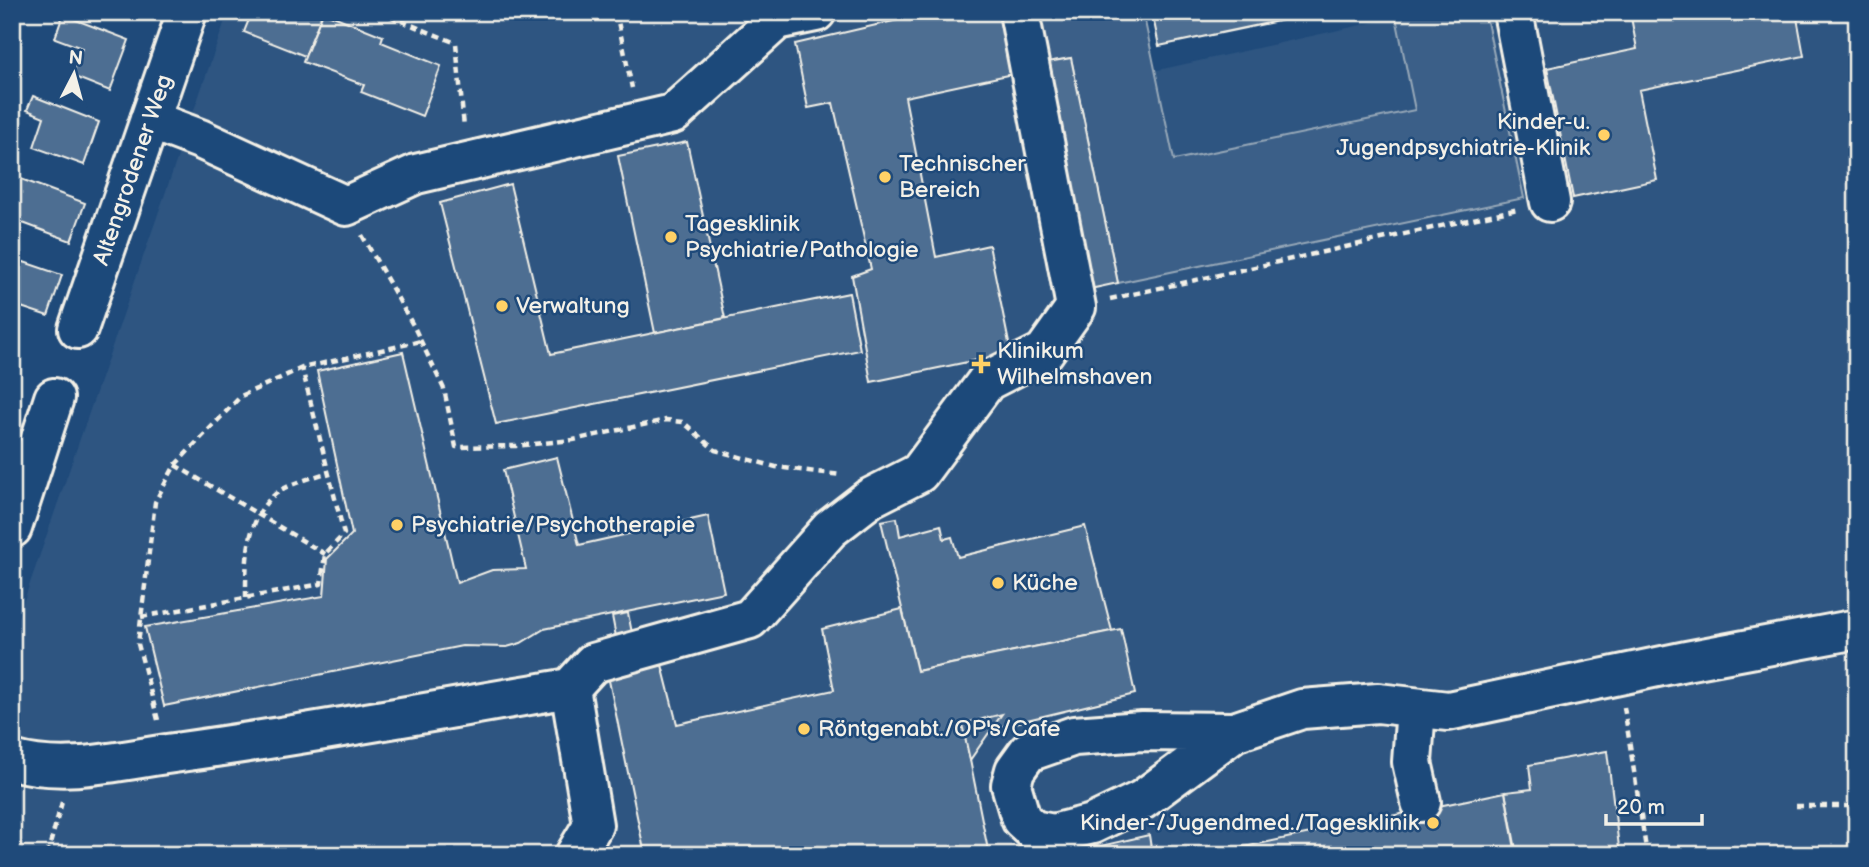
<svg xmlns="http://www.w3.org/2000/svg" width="1869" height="867" font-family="'Balsamiq Sans',sans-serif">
  <rect width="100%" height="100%" fill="#1f4a7a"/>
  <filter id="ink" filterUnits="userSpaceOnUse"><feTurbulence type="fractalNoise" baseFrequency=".0143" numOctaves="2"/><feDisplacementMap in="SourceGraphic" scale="14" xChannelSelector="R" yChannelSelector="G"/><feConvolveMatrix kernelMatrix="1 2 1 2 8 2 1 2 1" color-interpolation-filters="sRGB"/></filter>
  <g filter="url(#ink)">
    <!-- built -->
    <polygon fill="#2d5581" points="228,12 1038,12 1054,93 1420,12 1857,12 1857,855 12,855 12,635"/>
    <!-- green -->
    <polygon fill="#3a5f88" stroke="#97a8b8" stroke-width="2" points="1032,12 1143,12 1174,160 1415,110 1395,12 1485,12 1524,198 1118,283 1071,58 1042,63"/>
    <!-- building -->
    <g fill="#4d6e92" stroke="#f4f1e8" stroke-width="2">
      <polygon points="252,12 323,12 305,56 244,32"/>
      <polygon points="323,12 383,36 381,42 441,66 422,116 361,92 364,85 303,62"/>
      <polygon points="932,12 1005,12 1017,73 905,97 936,257 989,245 1011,353 871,382 852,276 871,269 833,103 808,108 795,44"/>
      <polygon points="1152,12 1321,12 1159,46"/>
      <polygon points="1630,12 1796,12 1804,56 1639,90 1657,180 1573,198 1547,68 1637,49"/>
      <polygon points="63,15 129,40 110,91 72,76 82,48 55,38"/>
      <polygon points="1071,58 1118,283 1090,289 1042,63"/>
      <polygon points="33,96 99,122 84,165 34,147 44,117 27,110"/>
      <polygon points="687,142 725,318 655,333 618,156"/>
      <polygon points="13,176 85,203 71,241 12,219"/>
      <polygon points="510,184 551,354 849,293 860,350 496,424 440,203"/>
      <polygon points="12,258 62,275 48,316 12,304"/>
      <polygon points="403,352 457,583 492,570 526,569 503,470 557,457 579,545 708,516 724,592 544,629 521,643 507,647 462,646 164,706 145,627 324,596 327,559 352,534 317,371"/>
      <polygon points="897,518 900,536 941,525 944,539 952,537 958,557 1085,526 1112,631 917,671 881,521"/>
      <polygon points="902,609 917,671 1121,629 1135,694 965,735 989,855 645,855 606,666 621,663 612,616 628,613 637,658 659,653 677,724 834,690 822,629"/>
      <polygon points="1002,714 970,760 962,724"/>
      <polygon points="1607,751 1620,855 1517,855 1505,792 1532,789 1529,765"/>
      <polygon points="1505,792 1516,855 1206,855"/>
      <polygon points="1149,835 1152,855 1062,855"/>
    </g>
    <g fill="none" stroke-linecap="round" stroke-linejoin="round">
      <defs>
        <g id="minor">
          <polyline points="1513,12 1550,202"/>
          <polyline points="150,120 200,139 346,206 416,174 673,114 777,20 816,12"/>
          <polyline points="78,329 187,12"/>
          <polyline points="12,528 54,398"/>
          <polyline points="570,688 593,825 575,855"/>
          <polyline points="1416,708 1412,762 1421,802"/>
          <polyline points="1234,732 1142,731 1074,736 1028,752 1015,770 1011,785 1021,819 1033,830 1053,834 1092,824 1142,800 1234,732 1302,709 1378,703 1448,711 1686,661 1857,629"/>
          <path d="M12 760C67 776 125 759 181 752 311 734 440 710 570 688L593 663 750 619 830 529 870 498 919 473 987 381 1044 352 1076 307 1019 12"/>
        </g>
      </defs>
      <!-- minor casing -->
      <use href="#minor" stroke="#f4f1e8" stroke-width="44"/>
      <!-- path -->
      <g stroke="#f4f1e8" stroke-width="4.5" stroke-dasharray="7 5" stroke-linecap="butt">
        <polyline points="379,12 456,43 464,127"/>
        <polyline points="616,12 632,88"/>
        <polyline points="362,235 414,327 444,389 456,447 516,446 573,440 666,420 683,422 715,450 776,467 841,475"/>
        <polyline points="1110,299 1518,209"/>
        <polyline points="175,465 325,554"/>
        <path d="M246 598C246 563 245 516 278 492 291 483 313 478 328 472"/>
        <polyline points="141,617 321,584 325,554 344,534 302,368"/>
        <polyline points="1624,707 1647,855"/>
        <polyline points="158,720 138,644 155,502 175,465 241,396 302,368 421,341"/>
        <polyline points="1796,806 1857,806"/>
        <polyline points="47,855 62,802"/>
      </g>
      <!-- minor -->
      <use href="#minor" stroke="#1f4a7a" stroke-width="38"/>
    </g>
  </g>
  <!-- markers -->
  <g fill="#ffd166" stroke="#1f4a7a" stroke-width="2.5">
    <circle cx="1604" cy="135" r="7"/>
    <circle cx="885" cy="177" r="7"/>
    <circle cx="671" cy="237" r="7"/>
    <circle cx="502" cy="306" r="7"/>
    <path d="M977.5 353.5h7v7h7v7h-7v7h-7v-7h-7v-7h7z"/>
    <circle cx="397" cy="525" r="7"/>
    <circle cx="998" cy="583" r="7"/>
    <circle cx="804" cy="729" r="7"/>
    <circle cx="1433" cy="823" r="7"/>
  </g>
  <g text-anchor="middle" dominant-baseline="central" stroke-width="5" stroke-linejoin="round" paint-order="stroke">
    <!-- poi labels -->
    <g font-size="23" fill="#f4f1e8" stroke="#1f4a7a" text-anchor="start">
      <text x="1590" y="122" text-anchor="end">Kinder-u.<tspan x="1590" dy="26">Jugendpsychiatrie-Klinik</tspan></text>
      <text x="899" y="164">Technischer<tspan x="899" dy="26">Bereich</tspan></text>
      <text x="685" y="224">Tagesklinik<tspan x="685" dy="26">Psychiatrie/Pathologie</tspan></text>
      <text x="516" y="306">Verwaltung</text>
      <text x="997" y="351">Klinikum<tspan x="997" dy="26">Wilhelmshaven</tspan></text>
      <text x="411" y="525">Psychiatrie/Psychotherapie</text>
      <text x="1012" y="583">Küche</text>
      <text x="818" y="729">Röntgenabt./OP's/Cafe</text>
      <text x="1419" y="823" text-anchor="end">Kinder-/Jugendmed./Tagesklinik</text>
    </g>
    <!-- street labels -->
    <g font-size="23" fill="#f4f1e8" stroke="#1f4a7a">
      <text transform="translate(133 170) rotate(-71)">Altengrodener Weg</text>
    </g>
  </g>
  <!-- margin -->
  <rect width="1869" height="867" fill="none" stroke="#1f4a7a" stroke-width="42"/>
  <rect x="21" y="21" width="1827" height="825" fill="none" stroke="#f4f1e8" stroke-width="2.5" filter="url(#ink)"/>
  <!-- north arrow -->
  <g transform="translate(74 74) rotate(6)" stroke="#1f4a7a" stroke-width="5" paint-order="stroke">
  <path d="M0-5L12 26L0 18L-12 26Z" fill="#f4f1e8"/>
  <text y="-10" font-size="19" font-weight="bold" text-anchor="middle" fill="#f4f1e8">N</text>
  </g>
  <!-- scale -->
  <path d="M1606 814v10h96v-10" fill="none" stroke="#f4f1e8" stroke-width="3.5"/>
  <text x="1617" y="814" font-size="21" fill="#f4f1e8" stroke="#1f4a7a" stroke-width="5" paint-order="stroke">20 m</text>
</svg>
